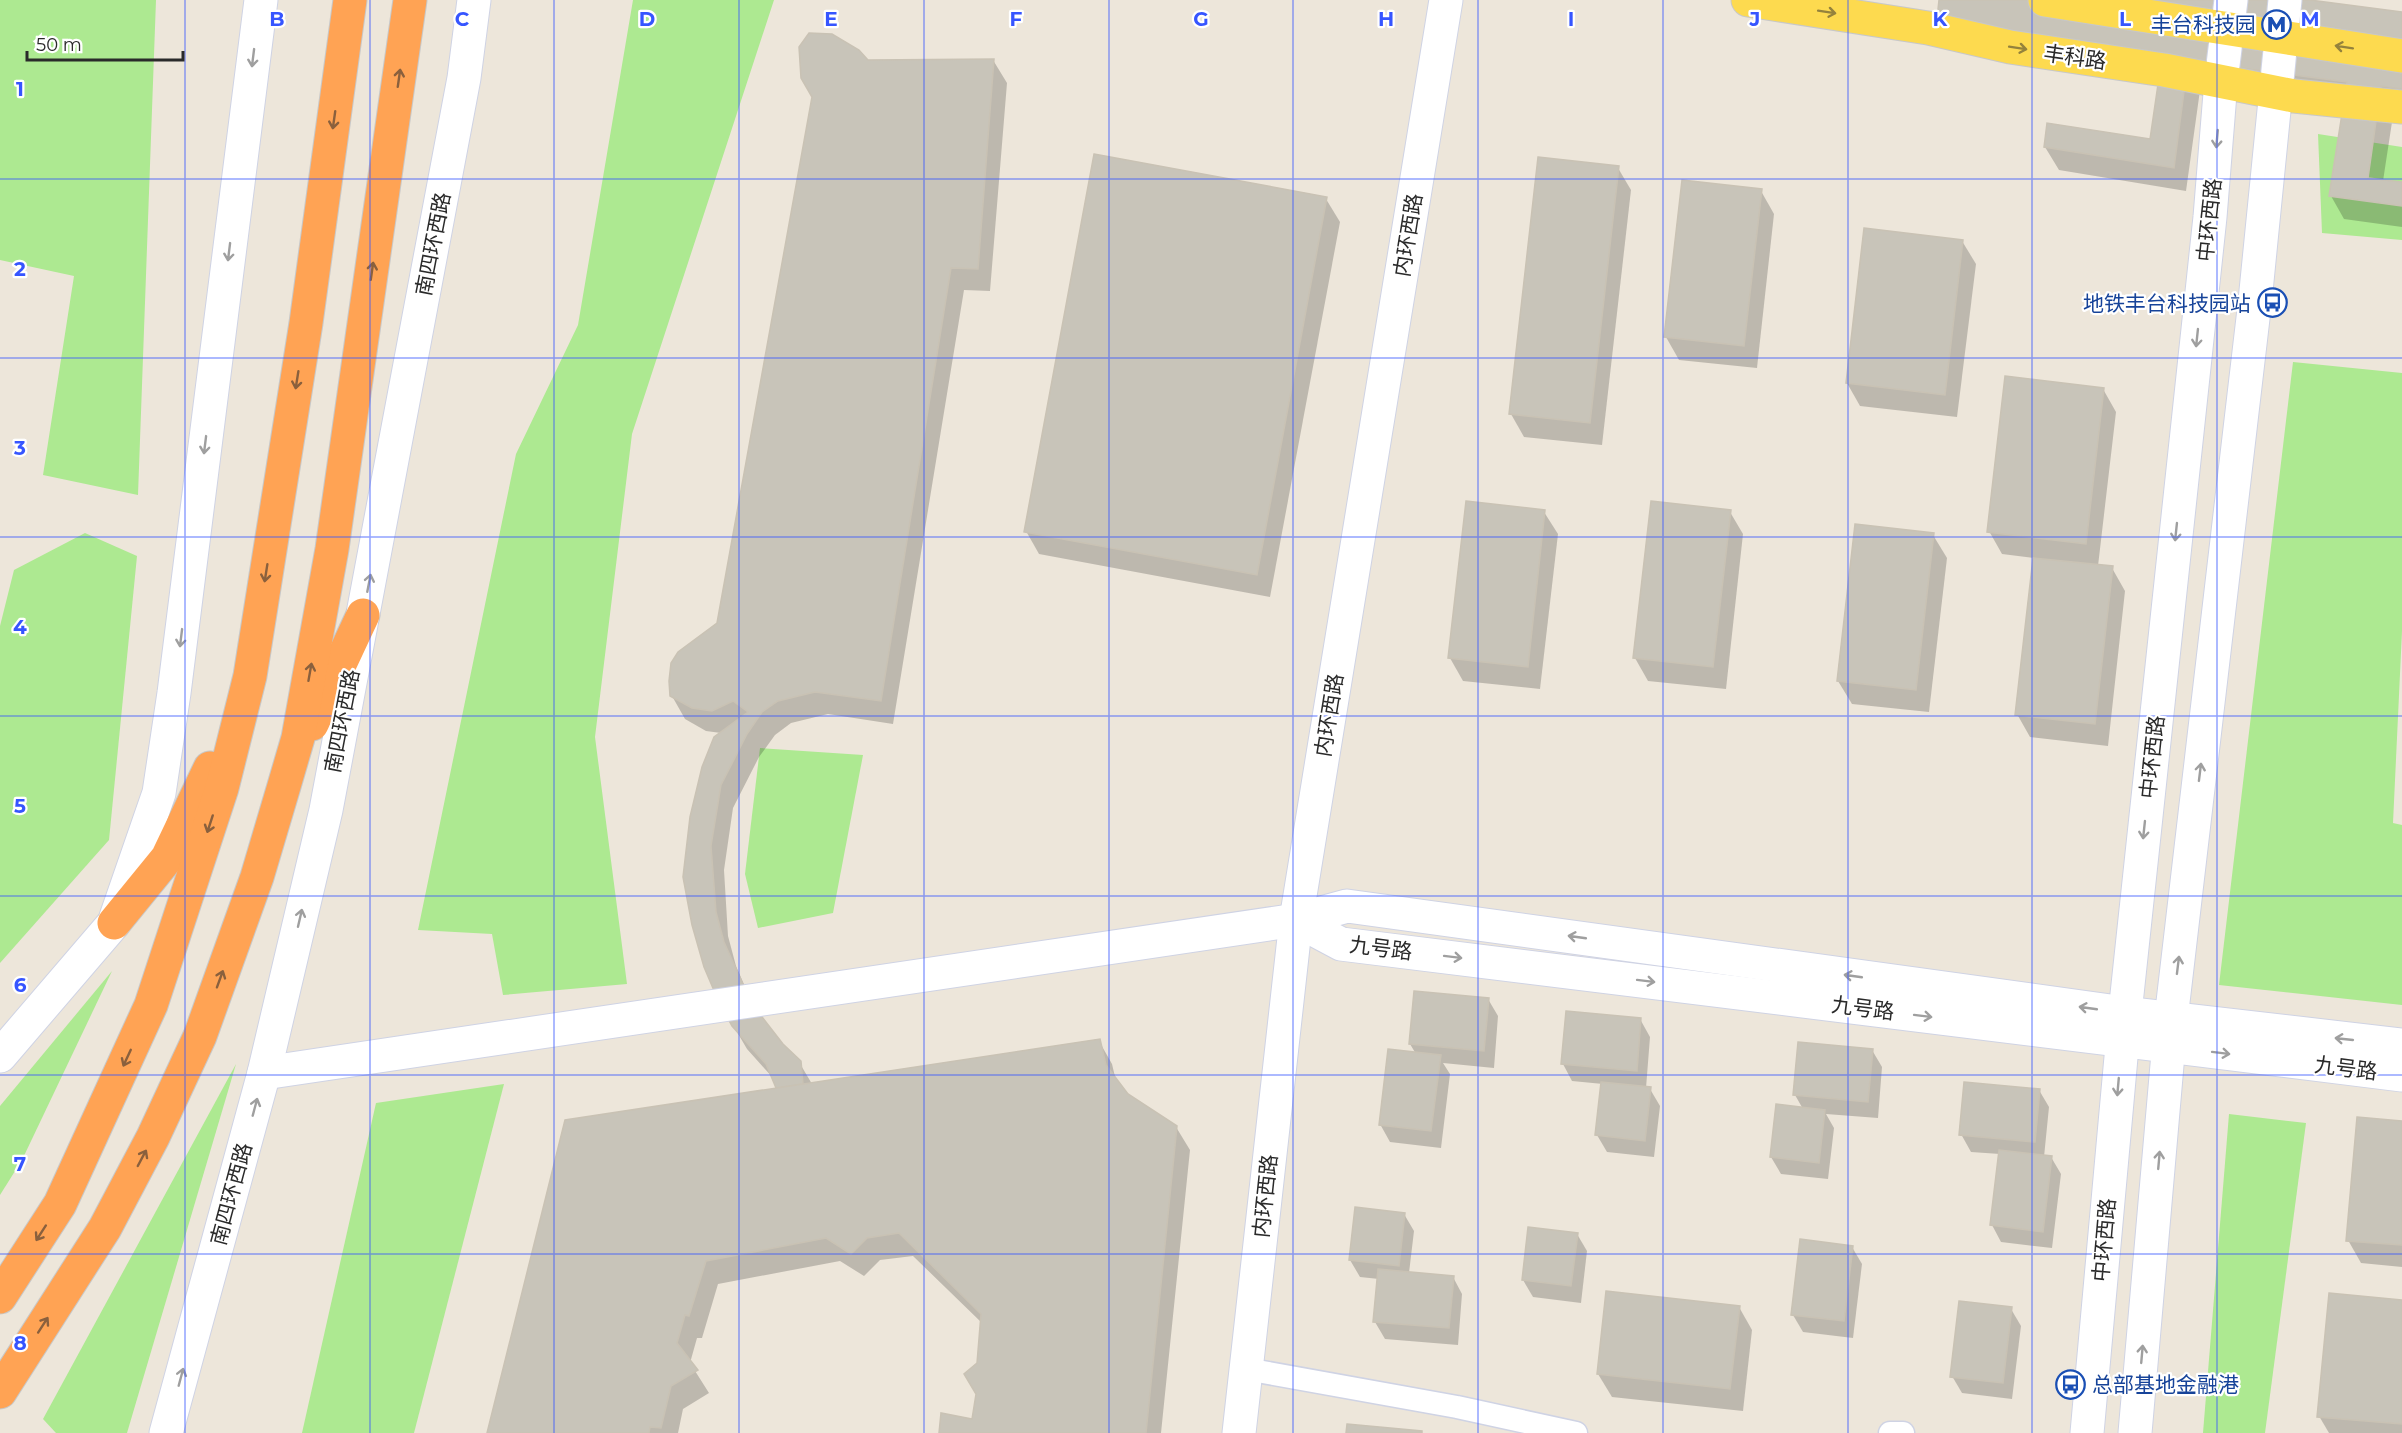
<svg xmlns="http://www.w3.org/2000/svg" width="2402" height="1433" font-family="Montserrat,'Noto Sans SC',sans-serif">
  <rect width="100%" height="100%" fill="#ede6da"/>
  <!-- green -->
  <g fill="#ade991">
    <polygon points="0,0 156,0 138,495 43,475 74,276 0,260"/>
    <polygon points="633,0 774,0 632,434 595,737 627,984 503,995 492,934 418,930 516,454 578,325"/>
    <polygon points="2318,134 2402,147 2402,240 2322,233"/>
    <polygon points="2293,362 2402,373 2402,631 2393,823 2402,825 2402,1005 2219,985"/>
    <polygon points="85,533 137,556 109,840 0,963 0,626 14,570"/>
    <polygon points="760,748 863,755 833,913 758,928 745,874"/>
    <polygon points="112,971 22,1160 0,1195 0,1106"/>
    <polygon points="236,1064 127,1433 56,1433 43,1419"/>
    <polygon points="504,1084 414,1433 302,1433 376,1103"/>
    <polygon points="2229,1114 2306,1123 2265,1433 2203,1433"/>
  </g>
  <!-- shadow -->
  <g fill="#0003">
    <polygon points="1941,0 2402,13 2402,110 2394,109 2383,181 2402,184 2402,227 2344,219 2331,196 2345,102 2201,83 2186,191 2059,170 2045,147 2151,141 2160,78"/>
    <polygon points="993,60 1007,83 990,291 964,290 893,724 828,714 791,723 775,735 759,757 733,808 724,870 728,936 736,966 756,1012 782,1045 799,1062 812,1084 1099,1041 1112,1064 1116,1081 1127,1095 1176,1127 1190,1150 1161,1433 941,1433 974,1420 982,1323 913,1256 880,1260 864,1276 840,1261 718,1284 702,1338 697,1338 690,1363 709,1393 683,1409 678,1433 489,1433 778,1089 774,1079 747,1049 733,1025 694,925 721,733 706,731 685,719 672,696 719,624 867,62"/>
    <polygon points="1618,168 1631,190 1602,445 1524,437 1511,414"/>
    <polygon points="1761,191 1774,214 1757,368 1679,360 1666,337"/>
    <polygon points="1326,199 1340,222 1270,597 1039,554 1026,531"/>
    <polygon points="1962,241 1976,264 1957,417 1860,406 1847,383"/>
    <polygon points="2103,389 2116,412 2098,566 2112,568 2125,591 2108,746 2030,737 2017,714 2035,558 2002,554 1989,531"/>
    <polygon points="1544,512 1558,534 1540,689 1463,681 1450,658"/>
    <polygon points="1730,512 1743,534 1726,689 1648,681 1635,658"/>
    <polygon points="1933,535 1947,558 1929,712 1852,704 1838,681"/>
    <polygon points="1488,999 1498,1016 1494,1068 1443,1063 1450,1074 1441,1148 1390,1142 1380,1124 1416,1054 1410,1044"/>
    <polygon points="1640,1019 1650,1037 1646,1088 1650,1089 1660,1106 1654,1157 1607,1152 1597,1135 1603,1084 1572,1081 1563,1064"/>
    <polygon points="1872,1050 1882,1067 1878,1118 1826,1114 1834,1128 1828,1179 1781,1174 1771,1157 1803,1109 1795,1095"/>
    <polygon points="2039,1090 2049,1107 2044,1157 2051,1157 2061,1174 2052,1248 2001,1242 1992,1225 2000,1154 1971,1152 1961,1134"/>
    <polygon points="2402,1123 2402,1267 2361,1263 2348,1240"/>
    <polygon points="1404,1214 1414,1231 1409,1273 1453,1277 1462,1294 1458,1345 1385,1339 1375,1322 1379,1279 1360,1277 1350,1260"/>
    <polygon points="1577,1234 1587,1251 1581,1303 1533,1297 1523,1280"/>
    <polygon points="1852,1247 1862,1264 1853,1338 1803,1332 1793,1315"/>
    <polygon points="2402,1301 2402,1433 2329,1433 2319,1416"/>
    <polygon points="1739,1307 1752,1330 1743,1411 1612,1397 1598,1374"/>
    <polygon points="2011,1309 2021,1326 2012,1399 1962,1393 1952,1376"/>
  </g>
  <!-- building -->
  <g fill="#c8c4b9" stroke="#c9c2b4" stroke-width="1.5">
    <polygon points="1939,0 2310,0 2402,12 2402,89 2381,86 2368,178 2402,182 2402,206 2329,196 2347,82 2188,61 2174,168 2044,147 2047,123 2150,139 2162,57 1936,28"/>
    <polygon points="809,33 832,34 859,50 868,60 994,59 978,269 951,268 881,701 815,692 778,701 762,712 747,734 721,785 711,846 716,912 724,942 752,1004 783,1044 801,1061 803,1084 776,1088 766,1064 732,1026 718,1000 704,967 692,925 683,877 690,817 702,767 714,737 748,712 733,701 712,711 692,708 670,696 669,681 671,663 678,652 717,623 812,97 801,78 799,47"/>
    <polygon points="1094,154 1327,197 1257,575 1024,532"/>
    <polygon points="1538,157 1619,166 1590,423 1509,414"/>
    <polygon points="1682,180 1762,189 1744,346 1664,337"/>
    <polygon points="1864,228 1963,240 1945,395 1846,383"/>
    <polygon points="2005,376 2104,388 2086,544 1987,532"/>
    <polygon points="1466,501 1545,510 1528,667 1448,658"/>
    <polygon points="1651,501 1731,510 1713,667 1633,658"/>
    <polygon points="1855,524 1934,533 1916,690 1837,681"/>
    <polygon points="2033,558 2113,566 2095,724 2015,715"/>
    <polygon points="1414,991 1489,998 1484,1051 1409,1044"/>
    <polygon points="1566,1011 1641,1018 1637,1071 1561,1064"/>
    <polygon points="1100,1039 1106,1065 1128,1094 1177,1126 1146,1433 939,1433 941,1413 972,1419 976,1394 964,1374 977,1363 981,1314 899,1233 867,1238 851,1254 826,1238 706,1261 689,1316 685,1315 677,1343 698,1370 671,1386 661,1428 650,1427 649,1433 487,1433 565,1120"/>
    <polygon points="1798,1042 1873,1049 1868,1102 1793,1095"/>
    <polygon points="1388,1049 1441,1055 1431,1131 1379,1125"/>
    <polygon points="1601,1082 1651,1087 1645,1141 1595,1135"/>
    <polygon points="1964,1082 2040,1089 2035,1142 1959,1135"/>
    <polygon points="1776,1104 1825,1110 1819,1163 1770,1157"/>
    <polygon points="2357,1117 2402,1121 2402,1245 2346,1241"/>
    <polygon points="1999,1150 2052,1156 2043,1232 1990,1225"/>
    <polygon points="1355,1207 1405,1213 1399,1266 1349,1260"/>
    <polygon points="1528,1227 1578,1233 1571,1286 1522,1280"/>
    <polygon points="1800,1239 1853,1246 1844,1321 1791,1315"/>
    <polygon points="1378,1269 1454,1276 1449,1328 1373,1322"/>
    <polygon points="1606,1291 1740,1306 1730,1389 1597,1374"/>
    <polygon points="2329,1293 2402,1300 2402,1424 2317,1417"/>
    <polygon points="1959,1301 2012,1307 2003,1383 1950,1377"/>
    <polygon points="1347,1424 1422,1431 1422,1433 1346,1433"/>
  </g>
  <g fill="none" stroke-linecap="round" stroke-linejoin="round">
    <defs>
      <g id="street">
        <polyline points="1246,1369 1457,1407 1576,1433"/>
        <polyline points="1890,1433 1903,1433"/>
      </g>
      <g id="secondary">
        <polyline points="1296,920 1341,944 2402,1075"/>
        <polyline points="0,1056 114,923 159,793 174,693 261,0"/>
        <polyline points="264,1073 1296,920 1347,906 2125,1013 2402,1045"/>
        <polyline points="166,1433 264,1073 326,810 464,78 474,0"/>
        <polyline points="1239,1433 1296,920 1446,0"/>
        <polyline points="2087,1433 2125,1013 2210,217 2221,81 2231,0"/>
        <polyline points="2135,1433 2171,1019 2255,301 2285,0"/>
      </g>
      <g id="primary">
        <polyline points="1748,0 1928,28 2010,47 2164,70 2294,96 2402,107"/>
        <polyline points="2045,0 2402,56"/>
      </g>
      <g id="highway">
        <polyline points="312,724 363,615"/>
        <polyline points="114,923 167,858 210,768"/>
        <polyline points="0,1297 60,1204 151,1005 222,788 250,676 306,323 350,0"/>
        <polyline points="0,1392 105,1228 153,1137 200,1036 257,877 284,786 298,738 332,549 410,0"/>
      </g>
    </defs>
    <!-- street casing -->
    <use href="#street" stroke="#cfd3e4" stroke-width="25"/>
    <!-- secondary casing -->
    <use href="#secondary" stroke="#cfd3e4" stroke-width="35"/>
    <!-- primary casing -->
    <use href="#primary" stroke="#c8c8c8" stroke-width="35"/>
    <!-- highway casing -->
    <use href="#highway" stroke="#c8c8c8" stroke-width="35"/>
    <!-- street -->
    <use href="#street" stroke="#fff" stroke-width="22"/>
    <!-- secondary -->
    <use href="#secondary" stroke="#fff" stroke-width="33"/>
    <!-- primary -->
    <use href="#primary" stroke="#fdda4f" stroke-width="33"/>
    <!-- highway -->
    <use href="#highway" stroke="#ffa354" stroke-width="33"/>
  </g>
  <!-- one-way arrows -->
  <defs><path id="oneway-shaft" d="M-6 0H5M1.5-3L5.5 0L1.5 3" fill="none" stroke-width="1.6" stroke-linecap="round" stroke-linejoin="round" transform="scale(1.5)"/></defs>
  <g stroke="#94823c">
    <use href="#oneway-shaft" transform="translate(1827 12) rotate(9)"/>
    <use href="#oneway-shaft" transform="translate(2344 47) rotate(-171)"/>
    <use href="#oneway-shaft" transform="translate(2018 48) rotate(9)"/>
  </g>
  <g stroke="#9f9f9f">
    <use href="#oneway-shaft" transform="translate(253 58) rotate(97)"/>
    <use href="#oneway-shaft" transform="translate(2217 139) rotate(95)"/>
    <use href="#oneway-shaft" transform="translate(229 252) rotate(97)"/>
    <use href="#oneway-shaft" transform="translate(2197 338) rotate(96)"/>
    <use href="#oneway-shaft" transform="translate(205 445) rotate(97)"/>
    <use href="#oneway-shaft" transform="translate(2176 532) rotate(96)"/>
    <use href="#oneway-shaft" transform="translate(369 583) rotate(-79)"/>
    <use href="#oneway-shaft" transform="translate(181 638) rotate(97)"/>
    <use href="#oneway-shaft" transform="translate(2200 772) rotate(-83)"/>
    <use href="#oneway-shaft" transform="translate(2144 830) rotate(96)"/>
    <use href="#oneway-shaft" transform="translate(300 918) rotate(-77)"/>
    <use href="#oneway-shaft" transform="translate(1577 937) rotate(-172)"/>
    <use href="#oneway-shaft" transform="translate(1453 957) rotate(7)"/>
    <use href="#oneway-shaft" transform="translate(2178 965) rotate(-83)"/>
    <use href="#oneway-shaft" transform="translate(1853 976) rotate(-172)"/>
    <use href="#oneway-shaft" transform="translate(1646 981) rotate(7)"/>
    <use href="#oneway-shaft" transform="translate(2088 1008) rotate(-172)"/>
    <use href="#oneway-shaft" transform="translate(1923 1016) rotate(7)"/>
    <use href="#oneway-shaft" transform="translate(2344 1039) rotate(-174)"/>
    <use href="#oneway-shaft" transform="translate(2221 1053) rotate(7)"/>
    <use href="#oneway-shaft" transform="translate(2118 1087) rotate(95)"/>
    <use href="#oneway-shaft" transform="translate(255 1107) rotate(-75)"/>
    <use href="#oneway-shaft" transform="translate(2159 1160) rotate(-85)"/>
    <use href="#oneway-shaft" transform="translate(2142 1354) rotate(-85)"/>
    <use href="#oneway-shaft" transform="translate(181 1377) rotate(-75)"/>
  </g>
  <g stroke="#8a603d">
    <use href="#oneway-shaft" transform="translate(399 78) rotate(-82)"/>
    <use href="#oneway-shaft" transform="translate(334 120) rotate(98)"/>
    <use href="#oneway-shaft" transform="translate(372 271) rotate(-82)"/>
    <use href="#oneway-shaft" transform="translate(297 380) rotate(99)"/>
    <use href="#oneway-shaft" transform="translate(266 573) rotate(99)"/>
    <use href="#oneway-shaft" transform="translate(310 672) rotate(-80)"/>
    <use href="#oneway-shaft" transform="translate(210 824) rotate(108)"/>
    <use href="#oneway-shaft" transform="translate(220 979) rotate(-70)"/>
    <use href="#oneway-shaft" transform="translate(127 1058) rotate(115)"/>
    <use href="#oneway-shaft" transform="translate(142 1158) rotate(-62)"/>
    <use href="#oneway-shaft" transform="translate(41 1233) rotate(123)"/>
    <use href="#oneway-shaft" transform="translate(43 1325) rotate(-57)"/>
  </g>
  <!-- grid -->
  <path fill="none" stroke="#3655ff" stroke-width="1.5" stroke-opacity="0.55" d="M185 0V1433M370 0V1433M554 0V1433M739 0V1433M924 0V1433M1109 0V1433M1293 0V1433M1478 0V1433M1663 0V1433M1848 0V1433M2032 0V1433M2217 0V1433M0 179H2402M0 358H2402M0 537H2402M0 716H2402M0 896H2402M0 1075H2402M0 1254H2402"/>
  <!-- icons -->
  <defs>
    <symbol id="metro-ring" viewBox="-11 -11 22 22"><circle r="9.5" fill="#fff" stroke="#1a4fb4" stroke-width="1.5"/><path d="M-5.5 5V-5H-3L0 0L3-5H5.5V5H3V-.5L0 4L-3-.5V5Z" fill="#1a4fb4"/></symbol>
    <symbol id="bus-ring" viewBox="-11 -11 22 22"><circle r="9.5" fill="#fff" stroke="#1a4fb4" stroke-width="1.5"/><path d="M-5-6H5V4H4V6H2V4H-2V6H-4V4H-5ZM-3.5-4V0h7V-4ZM-3.5 1.2v1.5H-2V1.2ZM2 1.2v1.5H3.5V1.2Z" fill="#1a4fb4"/></symbol>
  </defs>
  <g fill-rule="evenodd">
    <use href="#metro-ring" x="2260" y="8" width="33" height="33"/>
    <use href="#bus-ring" x="2256" y="286" width="33" height="33"/>
    <use href="#bus-ring" x="2054" y="1368" width="33" height="33"/>
  </g>
  <g text-anchor="middle" dominant-baseline="central" stroke-width="4.5" stroke-linejoin="round" paint-order="stroke">
    <!-- transit labels -->
    <g font-size="21" fill="#164399" stroke="#fff" text-anchor="end">
      <text x="2256" y="24">丰台科技园</text>
      <text x="2251" y="303">地铁丰台科技园站</text>
      <text x="2092" y="1384" text-anchor="start">总部基地金融港</text>
    </g>
    <!-- street labels -->
    <g font-size="21" fill="#2a2a2a" stroke="#fff">
      <text transform="translate(2075 57) rotate(8)">丰科路</text>
      <text transform="translate(2209 220) rotate(-84)">中环西路</text>
      <text transform="translate(1408 235) rotate(-81)">内环西路</text>
      <text transform="translate(433 244) rotate(-79)">南四环西路</text>
      <text transform="translate(1329 715) rotate(-81)">内环西路</text>
      <text transform="translate(342 721) rotate(-79)">南四环西路</text>
      <text transform="translate(2152 757) rotate(-84)">中环西路</text>
      <text transform="translate(1381 948) rotate(7)">九号路</text>
      <text transform="translate(1863 1008) rotate(7)">九号路</text>
      <text transform="translate(2346 1068) rotate(7)">九号路</text>
      <text transform="translate(231 1194) rotate(-75)">南四环西路</text>
      <text transform="translate(1265 1196) rotate(-84)">内环西路</text>
      <text transform="translate(2104 1240) rotate(-85)">中环西路</text>
    </g>
  </g>
  <g font-size="20" text-anchor="middle" font-weight="bold" fill="#3655ff" stroke="#fff" stroke-width="4.5" stroke-linejoin="round" paint-order="stroke">
    <text x="277" y="26">B</text>
    <text x="462" y="26">C</text>
    <text x="647" y="26">D</text>
    <text x="831" y="26">E</text>
    <text x="1016" y="26">F</text>
    <text x="1201" y="26">G</text>
    <text x="1386" y="26">H</text>
    <text x="1571" y="26">I</text>
    <text x="1755" y="26">J</text>
    <text x="1940" y="26">K</text>
    <text x="2125" y="26">L</text>
    <text x="2310" y="26">M</text>
    <text x="20" y="96">1</text>
    <text x="20" y="276">2</text>
    <text x="20" y="455">3</text>
    <text x="20" y="634">4</text>
    <text x="20" y="813">5</text>
    <text x="20" y="992">6</text>
    <text x="20" y="1171">7</text>
    <text x="20" y="1350">8</text>
  </g>
  <!-- scale -->
  <path d="M27 51v9h156v-9" fill="none" stroke="#2a2a2a" stroke-width="3"/>
  <text x="36" y="51" font-size="18" fill="#2a2a2a" stroke="#ffffff" stroke-width="4.5" paint-order="stroke">50 m</text>
</svg>
